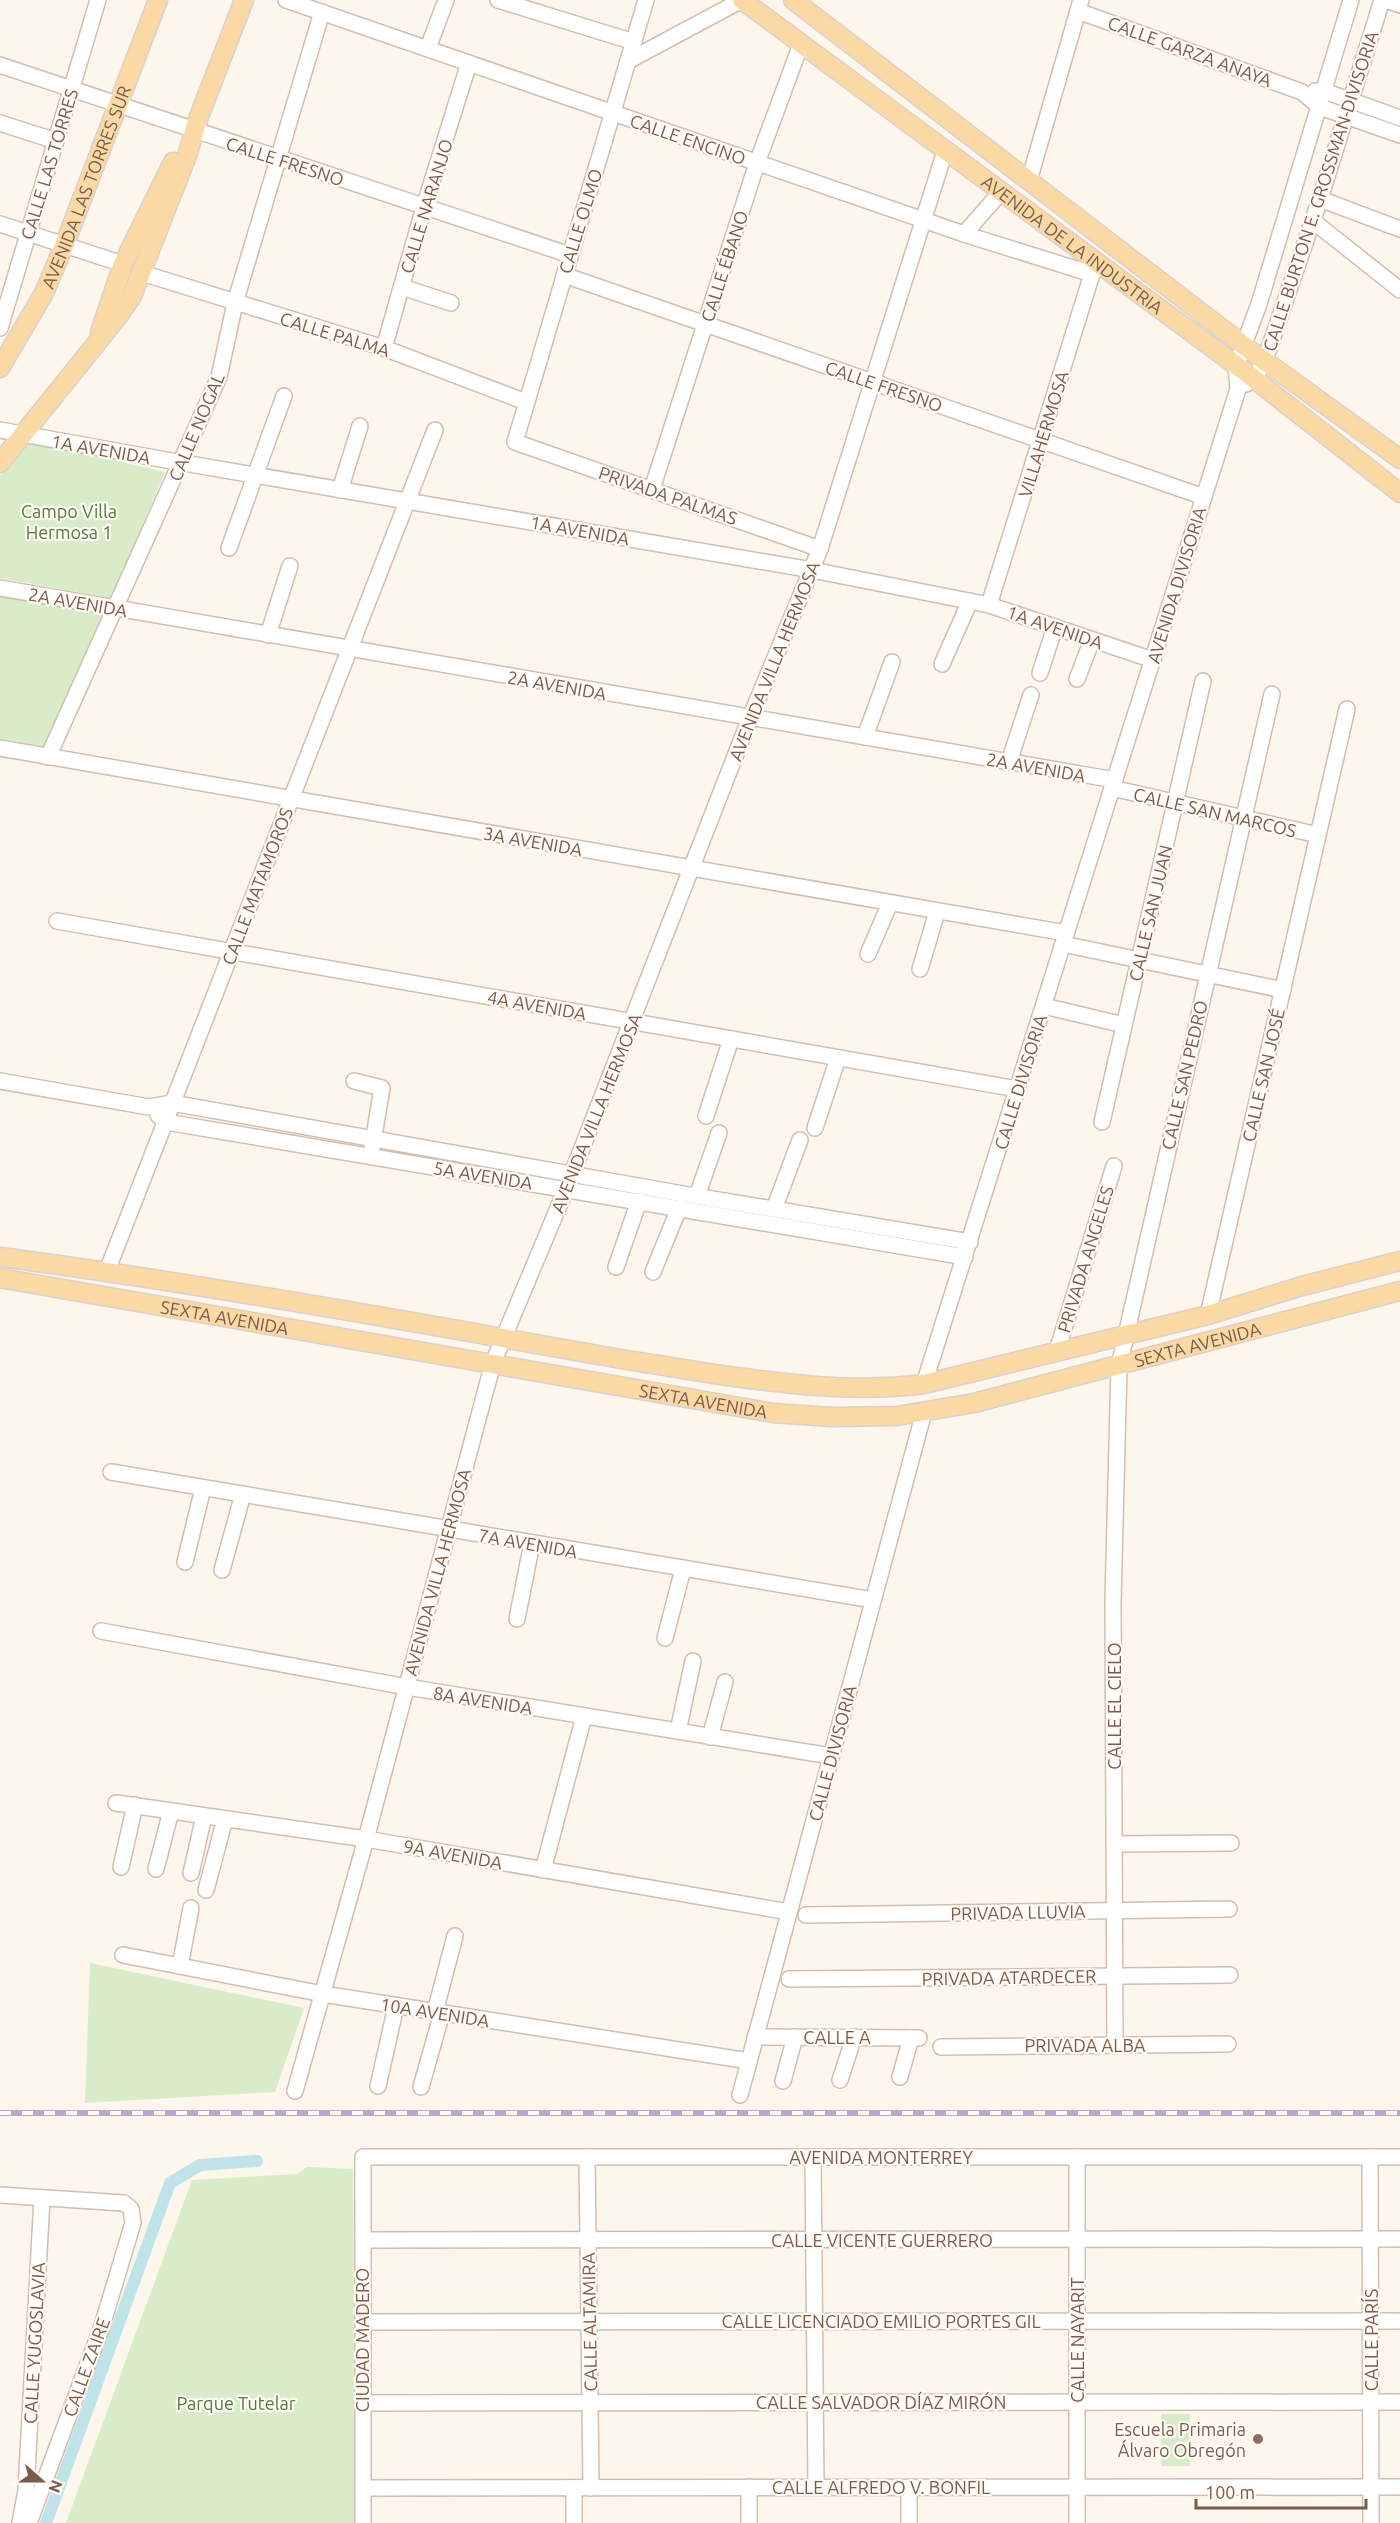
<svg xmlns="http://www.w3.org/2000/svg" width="1400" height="2523" font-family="Ubuntu,sans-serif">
  <rect width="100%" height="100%" fill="#fdf6ec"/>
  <!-- green -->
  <g fill="#d8ecc9">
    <polygon points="26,440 165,472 111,598 0,578 0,476"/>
    <polygon points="0,594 105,611 42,752 0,746"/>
    <polygon points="90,1963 304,2008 275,2092 85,2103"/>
    <polygon points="307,2167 353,2169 356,2523 66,2523 192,2180 297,2174"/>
    <rect x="1161" y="2414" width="29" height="52"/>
  </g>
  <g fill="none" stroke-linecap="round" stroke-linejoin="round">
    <!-- canal -->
    <polyline stroke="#bfe3e8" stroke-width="12" points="46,2523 170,2183 200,2165 257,2161"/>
    <defs>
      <g id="minor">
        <polyline points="286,0 964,234 1092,274"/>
        <polyline points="498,0 634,42"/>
        <polyline points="646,0 515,442 820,549"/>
        <polyline points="1386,0 1400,5"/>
        <polyline points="1078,11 1302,92 1320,107 1400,135"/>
        <polyline points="428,48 446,0"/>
        <polyline points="628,61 742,0"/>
        <polyline points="0,65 570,255"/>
        <polyline points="1315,91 1324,91 1400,118"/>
        <polyline points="0,123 56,141"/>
        <polyline points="1029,181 1081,0"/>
        <polyline points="1320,199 1400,229"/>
        <polyline points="1313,221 1400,290"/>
        <polyline points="0,224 123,264"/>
        <polyline points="964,234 1001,192"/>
        <polyline points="142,273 384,348 526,402"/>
        <polyline points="564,275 1204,497"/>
        <polyline points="402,287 451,303"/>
        <polyline points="0,328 98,0"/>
        <polyline points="384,348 424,207 469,63"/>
        <polyline points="1246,384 1254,379 1265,360 1320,199 1382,0"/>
        <polyline points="0,430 166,460 812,570 989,605 1153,660"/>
        <polyline points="652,489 757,163 801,44"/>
        <polyline points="340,490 360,426"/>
        <polyline points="229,548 284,396"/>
        <polyline points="0,588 1115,780"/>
        <polyline points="989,605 1092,274 1098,265"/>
        <polyline points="268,635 290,566"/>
        <polyline points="942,664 970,601"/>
        <polyline points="1040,673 1055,627"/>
        <polyline points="1077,679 1092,640"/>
        <polyline points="865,737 892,662"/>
        <polyline points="0,748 1066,933"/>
        <polyline points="48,757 219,377 235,303 322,12"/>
        <polyline points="1009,762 1031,695"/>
        <polyline points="1112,788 1318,835"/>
        <polyline points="57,921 1017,1089"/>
        <polyline points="1063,944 1283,990"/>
        <polyline points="868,954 890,903"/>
        <polyline points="920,969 937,912"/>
        <polyline points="1044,1006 1124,1025"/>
        <polyline points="0,1081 149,1107 172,1103 683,1194 970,1242"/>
        <polyline points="354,1081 382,1088 372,1148"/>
        <polyline points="158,1115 166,1122 965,1257"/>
        <polyline points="706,1116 731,1039"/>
        <polyline points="1102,1122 1203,681"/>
        <polyline points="815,1128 838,1058"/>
        <polyline points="697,1196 719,1133"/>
        <polyline points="774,1209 800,1140"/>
        <polyline points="616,1267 639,1201"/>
        <polyline points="107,1271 435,430"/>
        <polyline points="653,1272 679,1208"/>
        <polyline points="1208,1315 1347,709"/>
        <polyline points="1057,1351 1114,1166"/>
        <polyline points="924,1384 1238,389 1236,366 1259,304 1351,0"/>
        <polyline points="111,1472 873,1600"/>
        <polyline points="185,1562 203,1488"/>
        <polyline points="222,1570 243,1494"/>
        <polyline points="517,1619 532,1543"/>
        <polyline points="101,1631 407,1687 831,1756"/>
        <polyline points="665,1638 683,1569"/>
        <polyline points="678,1731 693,1661"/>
        <polyline points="710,1737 725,1682"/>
        <polyline points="116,1803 366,1839 789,1912"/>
        <polyline points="1115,1844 1231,1843"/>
        <polyline points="121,1867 135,1805"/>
        <polyline points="156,1869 171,1811"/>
        <polyline points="543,1870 584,1716"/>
        <polyline points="191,1873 204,1816"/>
        <polyline points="206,1890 225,1819"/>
        <polyline points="806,1915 1229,1909"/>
        <polyline points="123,1955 323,1994 749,2061"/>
        <polyline points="180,1966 191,1908"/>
        <polyline points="789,1979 1230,1975"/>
        <polyline points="435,2012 455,1936"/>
        <polyline points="755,2037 919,2038"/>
        <polyline points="1115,2045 1113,1601 1119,1366 1272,694"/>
        <polyline points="941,2047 1228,2044"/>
        <polyline points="900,2077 911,2038"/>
        <polyline points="840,2080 854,2037"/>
        <polyline points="783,2081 795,2037"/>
        <polyline points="378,2086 396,2006"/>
        <polyline points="421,2087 442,2013"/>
        <polyline points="295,2091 366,1839 493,1363 566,1189 750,718 820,549 945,151"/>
        <polyline points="740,2095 924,1412"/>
        <polyline points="587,2157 591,2488"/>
        <polyline points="813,2157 816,2487"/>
        <polyline points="1077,2157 1077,2523"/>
        <polyline points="1370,2157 1371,2523"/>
        <polyline points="0,2195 124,2203 131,2209 133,2223 102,2326 29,2523"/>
        <polyline points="363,2240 1400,2239"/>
        <polyline points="363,2322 1400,2321"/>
        <polyline points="362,2403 1400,2402"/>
        <polyline points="909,2487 909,2523"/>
        <polyline points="363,2488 1400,2487"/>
        <polyline points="20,2523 26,2490 42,2198"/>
        <polyline points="363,2523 363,2157 1400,2157"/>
        <polyline points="574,2523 574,2488"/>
        <polyline points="749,2523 749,2487"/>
      </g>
      <g id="major">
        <path id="s1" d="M742 0 1244 371 1400 493"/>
        <polyline points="793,0 1255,354 1400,459"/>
        <polyline points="100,332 123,264 173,162"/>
        <path id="s2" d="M0 368 44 293 64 246 158 0"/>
        <polyline points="0,463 120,314 132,296 187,156 197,122 244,0"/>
        <path d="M0 1257C174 1280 347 1310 519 1341 584 1353 649 1364 714 1374 784 1384 853 1393 924 1384L1208 1315 1302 1286 1400 1261"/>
        <path id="s3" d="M0 1278 773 1413 831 1417 897 1416 974 1403 1400 1291"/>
      </g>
    </defs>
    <!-- minor casing -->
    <use href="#minor" stroke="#d1beb0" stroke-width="18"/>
    <!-- major casing -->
    <use href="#major" stroke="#dad1cd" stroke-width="21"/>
    <!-- minor -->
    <use href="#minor" stroke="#fff" stroke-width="15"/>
    <!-- major -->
    <use href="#major" stroke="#fbd9a5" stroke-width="18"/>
    <defs>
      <polyline id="rail" points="0,2113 1400,2113"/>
    </defs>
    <!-- rail casing -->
    <use href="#rail" stroke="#b9a8c9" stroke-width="6"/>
    <!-- rail -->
    <use href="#rail" stroke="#fffaf3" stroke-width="4" stroke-dasharray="11" stroke-linecap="butt"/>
  </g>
  <!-- markers -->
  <circle fill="#8d6e63" stroke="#fffaf3" stroke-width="2" cx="1258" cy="2439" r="6"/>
  <g text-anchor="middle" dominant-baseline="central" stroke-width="4.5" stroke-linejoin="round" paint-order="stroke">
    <!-- street labels -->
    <g font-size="18" fill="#7a5c4d" stroke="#fffaf3">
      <text transform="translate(1190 51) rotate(20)">CALLE GARZA ANAYA</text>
      <text transform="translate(688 139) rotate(19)">CALLE ENCINO</text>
      <text transform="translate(285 161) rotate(18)">CALLE FRESNO</text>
      <text transform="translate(49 164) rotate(-73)">CALLE LAS TORRES</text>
      <text stroke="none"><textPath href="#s2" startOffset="201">AVENIDA LAS TORRES SUR</textPath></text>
      <text transform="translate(1320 191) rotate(-72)">CALLE BURTON E. GROSSMAN-DIVISORIA</text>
      <text transform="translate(426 206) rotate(-73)">CALLE NARANJO</text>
      <text transform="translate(580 221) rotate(-73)">CALLE OLMO</text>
      <text stroke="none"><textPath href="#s1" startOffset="411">AVENIDA DE LA INDUSTRIA</textPath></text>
      <text transform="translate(724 266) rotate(-72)">CALLE ÉBANO</text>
      <text transform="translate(335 334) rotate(17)">CALLE PALMA</text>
      <text transform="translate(884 386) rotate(19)">CALLE FRESNO</text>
      <text transform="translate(196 427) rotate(-67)">CALLE NOGAL</text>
      <text transform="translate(1043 434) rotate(-73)">VILLAHERMOSA</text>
      <text transform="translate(101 449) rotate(10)">1A AVENIDA</text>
      <text transform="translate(668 495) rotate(19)">PRIVADA PALMAS</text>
      <text transform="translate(580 530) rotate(10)">1A AVENIDA</text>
      <text transform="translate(1176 585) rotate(-73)">AVENIDA DIVISORIA</text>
      <text transform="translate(78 602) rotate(10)">2A AVENIDA</text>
      <text transform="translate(1055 627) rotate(19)">1A AVENIDA</text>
      <text transform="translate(774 661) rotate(-68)">AVENIDA VILLA HERMOSA</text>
      <text transform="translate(557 685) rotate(10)">2A AVENIDA</text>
      <text transform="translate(1036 767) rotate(10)">2A AVENIDA</text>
      <text transform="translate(1215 812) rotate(13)">CALLE SAN MARCOS</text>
      <text transform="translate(533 841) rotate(10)">3A AVENIDA</text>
      <text transform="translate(257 886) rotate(-69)">CALLE MATAMOROS</text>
      <text transform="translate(1150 913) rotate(-77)">CALLE SAN JUAN</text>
      <text transform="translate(537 1005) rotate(10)">4A AVENIDA</text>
      <text transform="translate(1184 1075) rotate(-77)">CALLE SAN PEDRO</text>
      <text transform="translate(1263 1075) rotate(-77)">CALLE SAN JOSÉ</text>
      <text transform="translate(1020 1082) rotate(-73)">CALLE DIVISORIA</text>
      <text transform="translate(596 1113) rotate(-68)">AVENIDA VILLA HERMOSA</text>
      <text transform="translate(483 1175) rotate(9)">5A AVENIDA</text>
      <text transform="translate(1085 1259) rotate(-73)">PRIVADA ANGELES</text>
      <text stroke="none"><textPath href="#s3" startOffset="228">SEXTA AVENIDA</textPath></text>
      <text stroke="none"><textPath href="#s3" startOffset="1218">SEXTA AVENIDA</textPath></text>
      <text stroke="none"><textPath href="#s3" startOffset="714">SEXTA AVENIDA</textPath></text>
      <text transform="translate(528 1543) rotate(10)">7A AVENIDA</text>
      <text transform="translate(437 1572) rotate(-75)">AVENIDA VILLA HERMOSA</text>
      <text transform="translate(483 1700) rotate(9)">8A AVENIDA</text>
      <text transform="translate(1114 1706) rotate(-90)">CALLE EL CIELO</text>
      <text transform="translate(832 1753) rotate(-75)">CALLE DIVISORIA</text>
      <text transform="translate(453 1854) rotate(10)">9A AVENIDA</text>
      <text transform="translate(1018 1912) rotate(-1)">PRIVADA LLUVIA</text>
      <text transform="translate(1009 1977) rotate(-1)">PRIVADA ATARDECER</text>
      <text transform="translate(435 2012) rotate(9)">10A AVENIDA</text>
      <text x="837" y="2037">CALLE A</text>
      <text x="1085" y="2045">PRIVADA ALBA</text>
      <text x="881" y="2157">AVENIDA MONTERREY</text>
      <text x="882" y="2240">CALLE VICENTE GUERRERO</text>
      <text x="881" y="2321">CALLE LICENCIADO EMILIO PORTES GIL</text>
      <text transform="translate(589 2322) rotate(-91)">CALLE ALTAMIRA</text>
      <text transform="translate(362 2340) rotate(-90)">CIUDAD MADERO</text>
      <text transform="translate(1077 2340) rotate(-90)">CALLE NAYARIT</text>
      <text transform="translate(1371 2340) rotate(-90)">CALLE PARÍS</text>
      <text transform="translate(34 2343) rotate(-87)">CALLE YUGOSLAVIA</text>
      <text transform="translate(86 2367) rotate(-70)">CALLE ZAIRE</text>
      <text x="881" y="2402">CALLE SALVADOR DÍAZ MIRÓN</text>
      <text x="881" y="2487">CALLE ALFREDO V. BONFIL</text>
    </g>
    <!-- park labels -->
    <g font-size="18" fill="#537a41" stroke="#fffaf3">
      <text x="69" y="511">Campo Villa<tspan x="69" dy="21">Hermosa 1</tspan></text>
      <text x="236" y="2403">Parque Tutelar</text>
    </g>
    <!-- education labels -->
    <g font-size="18" fill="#785e54" stroke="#fffaf3" text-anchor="end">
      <text x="1246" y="2429">Escuela Primaria<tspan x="1246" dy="21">Álvaro Obregón</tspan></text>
    </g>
  </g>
  <!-- north arrow -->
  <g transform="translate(42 2481) rotate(111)" stroke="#fffaf3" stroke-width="4.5" paint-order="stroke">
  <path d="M0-4.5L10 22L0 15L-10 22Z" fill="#7a5c4d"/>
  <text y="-9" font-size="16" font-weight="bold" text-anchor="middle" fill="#7a5c4d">N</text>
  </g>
  <!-- scale -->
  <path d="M1196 2499v9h170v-9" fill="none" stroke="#7a5c4d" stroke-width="3"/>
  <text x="1205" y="2499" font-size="18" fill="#7a5c4d" stroke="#fffaf3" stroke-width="4.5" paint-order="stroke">100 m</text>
</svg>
